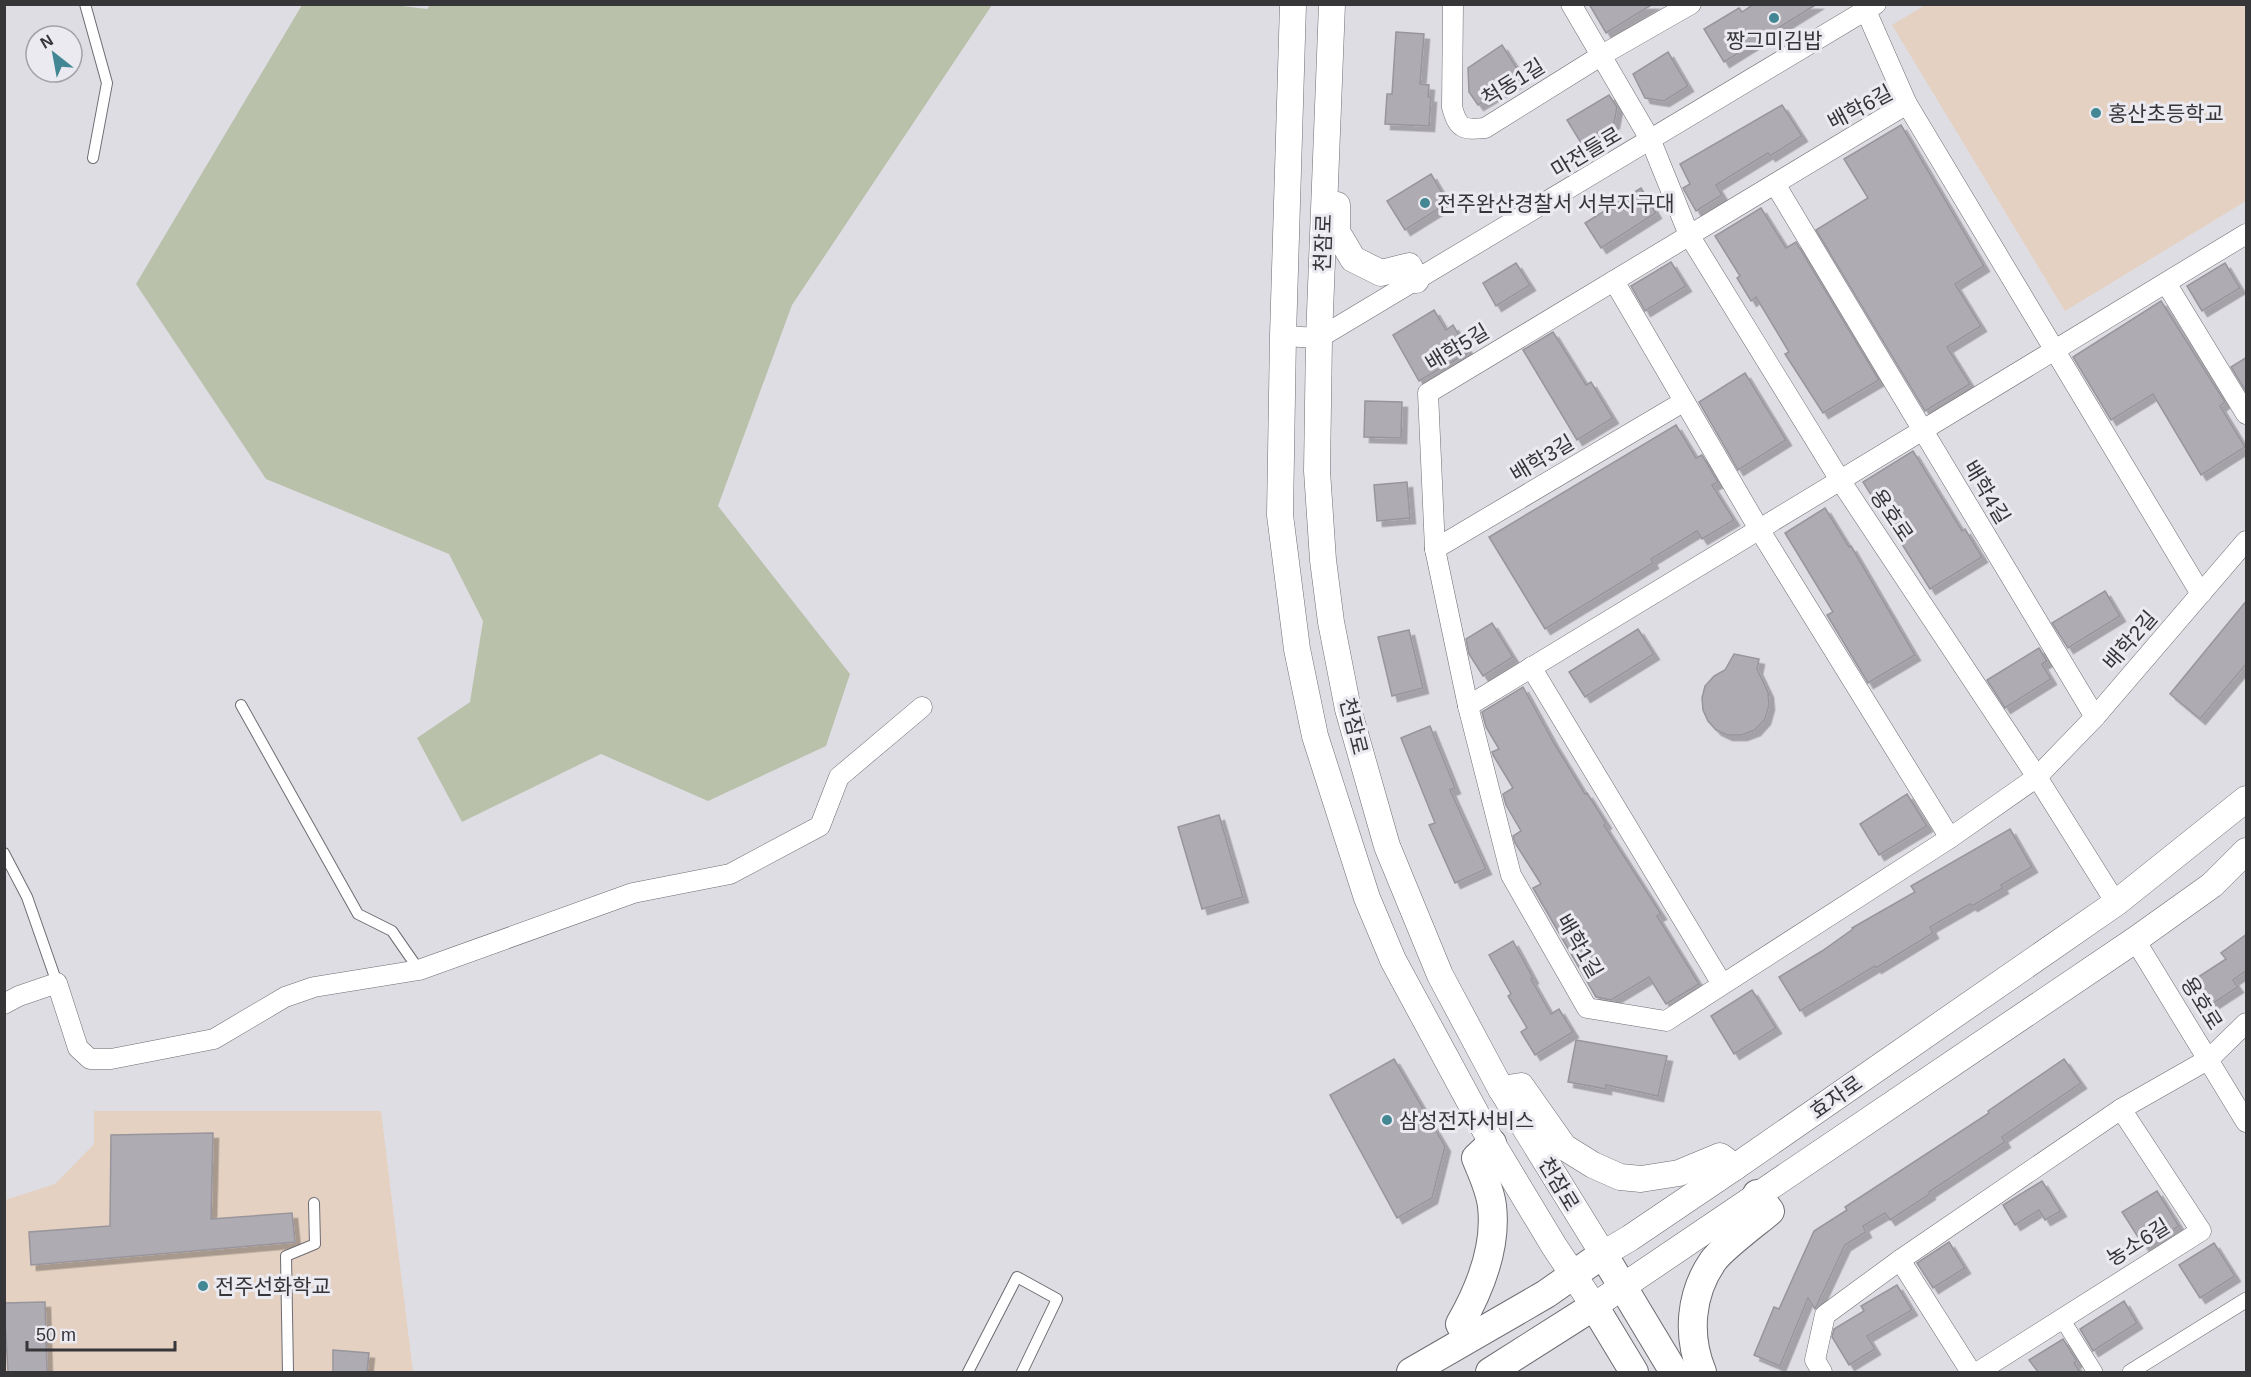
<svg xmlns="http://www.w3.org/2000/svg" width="2251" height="1377" font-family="Helvetica,'Noto Sans KR',sans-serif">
  <defs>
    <filter id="shadow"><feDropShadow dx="5.5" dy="5.5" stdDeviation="0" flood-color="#0004"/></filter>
  </defs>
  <rect width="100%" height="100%" fill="#dfdde4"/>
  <!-- education -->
  <g fill="#e4d1c1">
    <polygon points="1927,4 2246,5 2246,201 2065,311 1892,25"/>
    <polygon points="94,1111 381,1111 413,1372 5,1372 5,1200 55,1184 94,1144"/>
  </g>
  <!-- green -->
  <polygon fill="#b9c1aa" points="394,5 427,9 431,4 992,5 792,305 718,506 850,674 826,746 708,801 601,754 462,822 417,738 470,702 483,621 449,554 266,479 136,284 302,5"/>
  <!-- building -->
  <g fill="#aeacb2" stroke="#98959c" stroke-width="1.5" filter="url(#shadow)">
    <polygon points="1589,4 1653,4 1606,33"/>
    <polygon points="1754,4 1817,4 1724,62 1704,29 1739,8 1742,12"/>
    <polygon points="1396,32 1424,34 1420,84 1429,85 1428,97 1431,97 1429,126 1385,124 1387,94 1392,94"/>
    <polygon points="1502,45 1523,78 1478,105 1469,92 1468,68"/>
    <polygon points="1668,52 1688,86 1664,101 1645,98 1633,74"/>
    <polygon points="1609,95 1617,107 1614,123 1581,143 1567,120"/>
    <polygon points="1782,105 1802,136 1770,156 1768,153 1716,185 1722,195 1696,211 1683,188 1690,184 1680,164"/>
    <polygon points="1901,125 1984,266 1955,284 1981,326 1947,347 1970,384 1925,411 1816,230 1868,198 1844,159"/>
    <polygon points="1431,174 1448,203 1405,230 1387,201"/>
    <polygon points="1641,188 1656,213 1601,248 1585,223"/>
    <polygon points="1761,208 1786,248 1796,242 1879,380 1823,413 1785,354 1789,352 1756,297 1751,301 1737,278 1740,276 1715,236"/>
    <polygon points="1671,262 1686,286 1645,311 1631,286"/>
    <polygon points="1516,263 1530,285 1496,306 1483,283"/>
    <polygon points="2225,263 2240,288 2202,311 2187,286"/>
    <polygon points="2161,301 2225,402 2220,406 2245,447 2201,475 2153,394 2111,420 2073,357"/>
    <polygon points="1434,310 1446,330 1453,325 1469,352 1419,381 1393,335"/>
    <polygon points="1553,332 1586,385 1591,382 1613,418 1577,440 1523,350"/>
    <polygon points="2247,357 2247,389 2245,390 2231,367"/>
    <polygon points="1745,373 1786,440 1738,470 1699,402"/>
    <polygon points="1365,401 1402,402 1401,438 1364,437"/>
    <polygon points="1676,425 1696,458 1702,455 1718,482 1712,485 1734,520 1702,539 1697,531 1651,559 1653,563 1545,629 1489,537"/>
    <polygon points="1913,451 1962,531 1965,529 1982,557 1930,589 1863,482"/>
    <polygon points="1407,482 1410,518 1377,521 1374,485"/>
    <polygon points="1825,508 1849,547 1851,546 1915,655 1868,683 1827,615 1833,612 1785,533"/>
    <polygon points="2105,591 2120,616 2068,648 2052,623"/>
    <polygon points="2247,600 2247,663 2200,719 2170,694"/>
    <polygon points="1492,623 1513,657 1483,676 1469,654 1466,639"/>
    <polygon points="1638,629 1654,654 1585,697 1569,672"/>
    <polygon points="1409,630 1423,688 1392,696 1378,637"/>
    <polygon points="2039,648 2047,661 2042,664 2051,679 2005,708 1987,680"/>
    <polygon points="1734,654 1759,659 1757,669 1768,692 1769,705 1765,719 1755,730 1742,735 1727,735 1716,730 1708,721 1703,710 1702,698 1705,686 1714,676 1725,670"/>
    <polygon points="1523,687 1554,743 1585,794 1587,793 1606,823 1604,825 1661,914 1657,916 1699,984 1666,1004 1649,977 1611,1000 1596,997 1533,888 1541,884 1515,843 1513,836 1521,831 1506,805 1503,794 1513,788 1493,755 1492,752 1499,749 1486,727 1482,712"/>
    <polygon points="1430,726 1455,788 1450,790 1486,869 1455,883 1429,825 1435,823 1401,738"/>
    <polygon points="1907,794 1927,826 1879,855 1860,824"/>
    <polygon points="1219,815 1243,897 1202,909 1178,827"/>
    <polygon points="2010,829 2032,867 2001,885 2003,888 1972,906 1970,904 1930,927 1933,933 1902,952 1876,968 1875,966 1800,1011 1779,977 1822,951 1853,929 1852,928 1915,892 1911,886"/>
    <polygon points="2247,934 2247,970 2233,980 2238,987 2206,1008 2189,983 2226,959 2221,953"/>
    <polygon points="1513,941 1533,978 1531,979 1551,1014 1559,1009 1573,1032 1535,1055 1521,1032 1527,1028 1508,996 1511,994 1489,955"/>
    <polygon points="1752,990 1776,1028 1734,1054 1711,1016"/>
    <polygon points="1576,1040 1667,1056 1658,1096 1606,1085 1606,1089 1568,1082"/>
    <polygon points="1394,1059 1445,1146 1432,1198 1397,1218 1330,1095"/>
    <polygon points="2064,1059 2081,1083 2002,1137 2005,1142 1929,1192 1930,1194 1890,1220 1885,1213 1863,1226 1866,1232 1845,1245 1815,1309 1808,1298 1780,1366 1754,1355 1774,1307 1779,1309 1814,1231 1847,1210 1845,1207 1989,1113 1988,1111"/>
    <polygon points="213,1133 211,1219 292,1213 295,1242 31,1265 29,1232 110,1226 111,1135"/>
    <polygon points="2042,1181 2061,1211 2045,1220 2039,1210 2015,1225 2003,1205"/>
    <polygon points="2157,1191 2179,1226 2145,1248 2122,1212"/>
    <polygon points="1949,1242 1965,1268 1933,1288 1917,1263"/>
    <polygon points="2214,1243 2235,1276 2200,1298 2179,1265"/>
    <polygon points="1897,1285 1912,1310 1867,1336 1875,1349 1849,1365 1832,1337 1834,1329 1864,1311 1861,1306"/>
    <polygon points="2124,1301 2137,1323 2093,1351 2080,1329"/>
    <polygon points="45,1302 47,1372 8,1372 4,1303"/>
    <polygon points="2063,1339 2077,1361 2074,1363 2080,1372 2038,1372 2029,1360"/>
    <polygon points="333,1350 369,1353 367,1372 333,1372"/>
  </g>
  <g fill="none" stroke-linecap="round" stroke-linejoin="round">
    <defs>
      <g id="service">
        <polyline points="85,4 107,83 93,158"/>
        <polyline points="241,705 358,914 392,931 419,970"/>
        <polyline points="4,853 27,897 57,983"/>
        <polyline points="288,1372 286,1256 315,1244 314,1203"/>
        <polyline points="968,1372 1017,1277 1057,1299 1022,1372"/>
      </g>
      <g id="pedestrian">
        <polyline points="2062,1319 2095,1372"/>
        <polyline points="2130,1372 2246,1300"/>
      </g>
      <g id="minor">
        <path d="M1453 4 1452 107C1458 129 1463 130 1485 128L1602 55 1691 4"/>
        <polyline points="1571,4 1651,141 1689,235 1840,480 2037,777 2116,903"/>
        <polyline points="1863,4 1907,104 2201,594"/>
        <polyline points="1907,104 1428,393 1435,549 1468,706 1511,875 1587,1008 1666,1021 1950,838 2037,777 2095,717 2246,541"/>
        <polyline points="1775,184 2095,717"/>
        <polyline points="1614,281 1759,529 1950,838"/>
        <polyline points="2166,283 2246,414"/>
        <polyline points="1283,336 1319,338 1876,4"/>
        <polyline points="1435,549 1683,402"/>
        <polyline points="1531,667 1722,984"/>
        <polyline points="1468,706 2246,234"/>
        <polyline points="2135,940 2246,1122"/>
        <polyline points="4,1004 19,996 57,983 78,1048 90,1059 111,1059 214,1039 285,997 314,987 419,970 633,893 730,874 820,826 839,777 922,707"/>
        <polyline points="1900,1260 1971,1372"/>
        <polyline points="1822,1372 1815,1360 1825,1315 1900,1260 2121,1109 2209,1059 2246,1023"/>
        <polyline points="1978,1372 2201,1231 2121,1109"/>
      </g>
      <g id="tertiary">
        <polyline points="1293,4 1283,336 1280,515 1297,649 1315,736 1367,898 1393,960 1492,1143 1554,1246 1594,1306 2135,940 2212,885 2246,851"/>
        <polyline points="1332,4 1319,338 1317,471 1323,560 1331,622 1348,709 1387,846 1440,975 1501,1089 1603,1254 1630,1238 1735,1167 2116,903 2246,799"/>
        <polyline points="1337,205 1337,232 1353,259 1381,273 1409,266 1416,280"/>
        <polyline points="1501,1089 1521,1086 1564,1147 1593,1165 1620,1177 1641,1179 1679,1173 1720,1156 1735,1167"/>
      </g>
      <g id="secondary">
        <path d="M1468 1338 1460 1324C1480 1289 1497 1248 1492 1206 1490 1189 1482 1173 1476 1158L1492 1143"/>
        <polyline points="1411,1372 1546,1294 1603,1254 1674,1372"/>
        <polyline points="1490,1372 1594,1306 1634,1372"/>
        <path d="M1702 1372C1687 1336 1690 1294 1713 1261 1722 1248 1756 1223 1770 1211L1757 1194"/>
      </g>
    </defs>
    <!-- service casing -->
    <use href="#service" stroke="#6e6c72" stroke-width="12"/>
    <!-- pedestrian casing -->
    <use href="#pedestrian" stroke="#6e6c72" stroke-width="16"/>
    <!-- minor casing -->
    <use href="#minor" stroke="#6e6c72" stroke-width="21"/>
    <!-- tertiary casing -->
    <use href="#tertiary" stroke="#6e6c72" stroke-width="27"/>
    <!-- secondary casing -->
    <use href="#secondary" stroke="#6e6c72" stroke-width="30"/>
    <!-- service -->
    <use href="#service" stroke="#fff" stroke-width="10"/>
    <!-- pedestrian -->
    <use href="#pedestrian" stroke="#fff" stroke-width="15"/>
    <!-- minor -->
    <use href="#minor" stroke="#fff" stroke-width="20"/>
    <!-- tertiary -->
    <use href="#tertiary" stroke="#fff" stroke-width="26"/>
    <!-- secondary -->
    <use href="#secondary" stroke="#fff" stroke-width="28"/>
  </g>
  <!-- markers -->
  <g fill="#428793" stroke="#eceaf1" stroke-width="2">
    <circle cx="1774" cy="18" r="6"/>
    <circle cx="2096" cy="113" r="6"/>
    <circle cx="1425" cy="203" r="6"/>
    <circle cx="1387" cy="1120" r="6"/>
    <circle cx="203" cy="1286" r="6"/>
  </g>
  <g text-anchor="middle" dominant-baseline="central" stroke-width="6" stroke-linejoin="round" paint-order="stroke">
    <!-- poi labels -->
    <g font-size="21" fill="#363537" stroke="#eceaf1" text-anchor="start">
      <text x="1774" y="40" text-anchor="middle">짱그미김밥</text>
      <text x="2108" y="113">홍산초등학교</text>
      <text x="1437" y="203">전주완산경찰서 서부지구대</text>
      <text x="1399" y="1120">삼성전자서비스</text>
      <text x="215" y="1286">전주선화학교</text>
    </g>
    <!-- street labels -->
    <g font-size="21" fill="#363537" stroke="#eceaf1">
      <text transform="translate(1513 82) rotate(-32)">척동1길</text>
      <text transform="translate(1860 107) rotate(-28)">배학6길</text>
      <text transform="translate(1586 152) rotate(-31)">마전들로</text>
      <text transform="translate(1323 243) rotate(-88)">천잠로</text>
      <text transform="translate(1457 347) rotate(-31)">배학5길</text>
      <text transform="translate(1542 458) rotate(-31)">배학3길</text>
      <text transform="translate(1987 492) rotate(59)">배학4길</text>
      <text transform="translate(1892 515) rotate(56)">용호로</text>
      <text transform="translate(2130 640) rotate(-49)">배학2길</text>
      <text transform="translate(1354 726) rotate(76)">천잠로</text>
      <text transform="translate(1580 946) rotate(60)">배학1길</text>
      <text transform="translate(2202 1003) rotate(58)">용호로</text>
      <text transform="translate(1836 1097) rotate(-35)">효자로</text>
      <text transform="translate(1559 1184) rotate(59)">천잠로</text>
      <text transform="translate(2138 1242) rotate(-32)">농소6길</text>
    </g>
  </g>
  <!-- border -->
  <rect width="2251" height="1377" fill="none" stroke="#363537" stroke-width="12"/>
  <!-- north arrow -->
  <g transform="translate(54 54) rotate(329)"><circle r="28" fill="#eceaf1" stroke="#a3a2a7" stroke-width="1.5"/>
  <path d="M0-4.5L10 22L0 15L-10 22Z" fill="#428793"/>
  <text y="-9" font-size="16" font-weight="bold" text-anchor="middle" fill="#363537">N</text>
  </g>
  <!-- scale -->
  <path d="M27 1341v9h148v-9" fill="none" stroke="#363537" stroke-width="3"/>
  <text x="36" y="1341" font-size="18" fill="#363537" stroke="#eceaf1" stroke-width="4.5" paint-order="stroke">50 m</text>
</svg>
